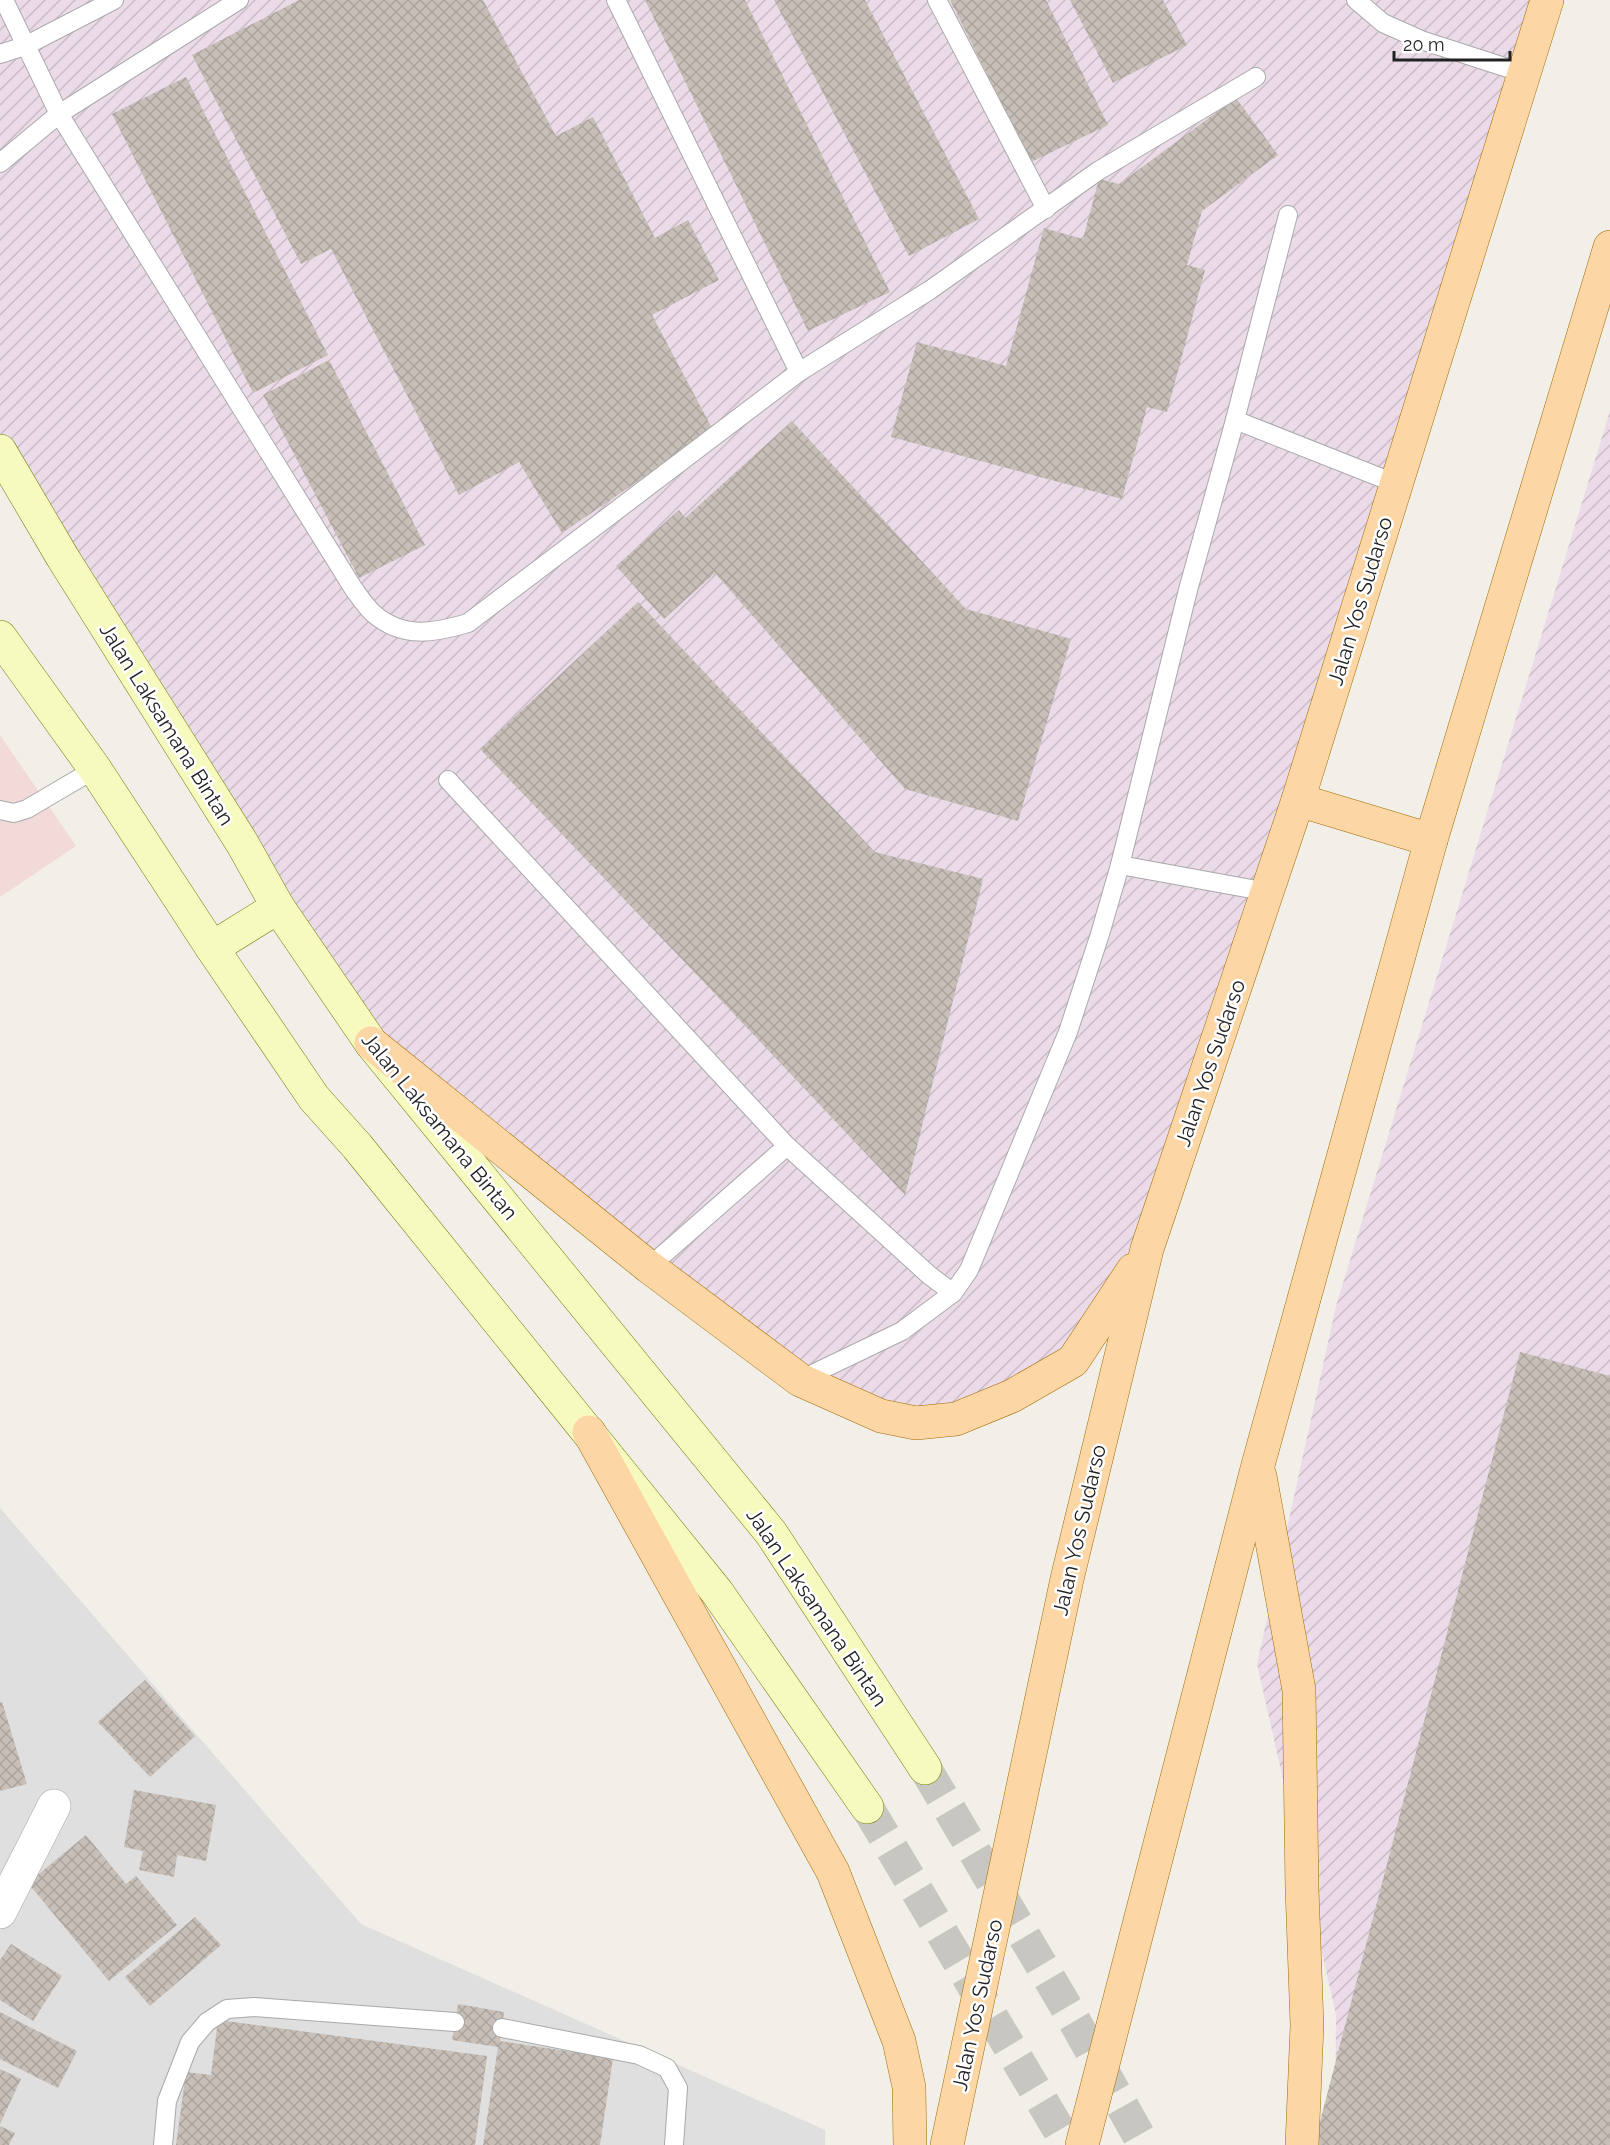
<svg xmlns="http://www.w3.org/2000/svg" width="1610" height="2145" font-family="Raleway,sans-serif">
  <defs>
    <pattern id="industrial-furrows" width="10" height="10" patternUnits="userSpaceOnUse" patternTransform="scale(1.5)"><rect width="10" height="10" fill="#ebdbe8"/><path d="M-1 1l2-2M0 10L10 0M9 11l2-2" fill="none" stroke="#c9bcc7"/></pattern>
    <pattern id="building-cross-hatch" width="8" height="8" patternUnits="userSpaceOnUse" patternTransform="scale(1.5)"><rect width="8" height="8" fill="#c7bfb8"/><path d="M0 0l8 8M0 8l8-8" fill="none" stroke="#aba49e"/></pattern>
  </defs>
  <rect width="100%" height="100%" fill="#f2efe9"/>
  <!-- residential -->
  <polygon fill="#e0dfdf" points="0,1508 361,1924 825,2130 825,2145 0,2145"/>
  <!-- commercial -->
  <polygon fill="#f2dad9" points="0,735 76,846 0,897"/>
  <!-- industrial -->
  <g fill="url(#industrial-furrows)">
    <polygon points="0,0 1545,0 1147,1249 1070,1355 951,1415 878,1412 806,1377 371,1043 0,457"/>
    <polygon points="1610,411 1610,2145 1335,2145 1336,2015 1257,1664 1336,1306"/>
  </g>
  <!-- building -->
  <g fill="url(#building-cross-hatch)">
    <polygon points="299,0 483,0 556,136 593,117 655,238 688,220 719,280 652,315 713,430 562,533 519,462 459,495 331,249 301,264 192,55"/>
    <polygon points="645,0 745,0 890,292 808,331"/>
    <polygon points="774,0 865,0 979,219 909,256"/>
    <polygon points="950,0 1046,0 1108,125 1031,162"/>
    <polygon points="1070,0 1163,0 1187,45 1113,83"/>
    <polygon points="186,77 328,355 253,393 112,114"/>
    <polygon points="1236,98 1278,155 1202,211 1187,265 1205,270 1167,412 1147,407 1122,499 891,437 917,342 1006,366 1044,228 1083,239 1099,179 1119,184"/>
    <polygon points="329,360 425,545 359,578 263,395"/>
    <polygon points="792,421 966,609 1071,639 1018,821 905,789 715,573 664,619 616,566 679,510 685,518"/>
    <polygon points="638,602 875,852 983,879 905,1195 698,976 480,749"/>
    <polygon points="1520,1352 1610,1376 1610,2145 1314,2145"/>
    <polygon points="145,1680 195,1736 150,1777 98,1722"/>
    <polygon points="2,1702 27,1784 0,1791 0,1703"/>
    <polygon points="134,1790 216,1805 206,1861 177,1855 174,1877 139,1870 143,1851 124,1847"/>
    <polygon points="86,1835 126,1884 136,1876 177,1925 109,1981 28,1883"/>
    <polygon points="195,1917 221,1945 150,2006 125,1977"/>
    <polygon points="11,1944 62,1976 33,2021 0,2000 0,1960"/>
    <polygon points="458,2004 504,2012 500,2041 613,2058 600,2145 483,2145 498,2047 452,2040"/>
    <polygon points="0,2012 77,2051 58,2088 0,2059"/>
    <polygon points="218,2020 487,2056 475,2145 176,2145 186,2072 211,2075"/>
    <polygon points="0,2069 21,2079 0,2124"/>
    <polygon points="0,2126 15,2133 9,2145 0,2145"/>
  </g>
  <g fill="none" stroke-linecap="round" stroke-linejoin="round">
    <!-- secondary-tunnel -->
    <g stroke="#c8c6c1" stroke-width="33" stroke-dasharray="33 16" stroke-linecap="butt">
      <polyline points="925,1768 1075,2022 1144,2145"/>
      <polyline points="867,1807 1068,2145"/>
    </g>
    <defs>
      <g id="lane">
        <path d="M4 0 59 114 353 588C359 596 366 607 374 614 403 639 434 633 468 623L799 372 930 290 1098 171 1256 77"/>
        <polyline points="616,0 799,372"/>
        <polyline points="937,0 1046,209"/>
        <polyline points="1356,0 1383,23 1421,40 1523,73"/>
        <polyline points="0,54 25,46 114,0"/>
        <polyline points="0,163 59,114 239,0"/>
        <polyline points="1235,420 1397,484"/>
        <polyline points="448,780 787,1146 929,1275 953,1293"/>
        <polyline points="0,810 14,813 27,809 95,769"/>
        <polyline points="1120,865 1268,892"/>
        <polyline points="649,1267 787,1146"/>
        <polyline points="800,1380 902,1331 953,1293 969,1270 1068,1032 1100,934 1120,865 1188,590 1235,420 1288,215"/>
        <polyline points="502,2028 639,2055 667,2068 678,2088 674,2145"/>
        <polyline points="163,2145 167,2101 190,2042 207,2022 227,2009 254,2007 455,2022"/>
      </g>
      <polyline id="street" points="0,1912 54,1806"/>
      <g id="secondary">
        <polyline points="0,451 63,558 242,843 278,907 371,1043 771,1533 925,1768"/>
        <polyline points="0,637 95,769 212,948 314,1098 357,1146 717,1592 867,1807"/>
        <polyline points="212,948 278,907"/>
      </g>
      <g id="primary">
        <polyline points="1298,800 1431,840"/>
        <polyline points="371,1043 649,1267 800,1380 881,1416 916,1423 956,1419 1012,1396 1073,1361 1133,1270"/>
        <polyline points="589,1432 833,1872 899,2041 909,2087 910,2145"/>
        <polyline points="1260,1476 1299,1690 1302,1889 1307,2025 1302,2145"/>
        <polyline points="947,2145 1067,1579 1147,1249 1298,800 1547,0"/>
        <polyline points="1082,2145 1258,1465 1431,840 1610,247"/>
      </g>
    </defs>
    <!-- lane casing -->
    <use href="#lane" stroke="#a9a9a9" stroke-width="20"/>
    <!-- street casing -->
    <use href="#street" stroke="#a9a9a9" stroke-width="34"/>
    <!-- secondary casing -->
    <use href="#secondary" stroke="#707d05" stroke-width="34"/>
    <!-- primary casing -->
    <use href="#primary" stroke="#a06b00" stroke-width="34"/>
    <!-- lane -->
    <use href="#lane" stroke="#fff" stroke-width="18"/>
    <!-- street -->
    <use href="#street" stroke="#fff" stroke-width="33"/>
    <!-- secondary -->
    <use href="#secondary" stroke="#f7fabf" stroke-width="33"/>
    <!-- primary -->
    <use href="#primary" stroke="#fcd6a4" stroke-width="33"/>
  </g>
  <g text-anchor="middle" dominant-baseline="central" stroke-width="5" stroke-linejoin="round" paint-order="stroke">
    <!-- street labels -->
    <g font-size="21" fill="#222" stroke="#fff">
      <text transform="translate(1360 601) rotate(-73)">Jalan Yos Sudarso</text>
      <text transform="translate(167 724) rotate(58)">Jalan Laksamana Bintan</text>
      <text transform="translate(1210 1063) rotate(-71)">Jalan Yos Sudarso</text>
      <text transform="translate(440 1126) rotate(51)">Jalan Laksamana Bintan</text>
      <text transform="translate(1079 1530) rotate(-77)">Jalan Yos Sudarso</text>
      <text transform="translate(817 1607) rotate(56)">Jalan Laksamana Bintan</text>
      <text transform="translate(977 2005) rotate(-78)">Jalan Yos Sudarso</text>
    </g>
  </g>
  <!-- scale -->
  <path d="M1394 51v9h116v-9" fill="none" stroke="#222222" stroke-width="3"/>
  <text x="1403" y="51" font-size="18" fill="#222222" stroke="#ffffff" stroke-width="4.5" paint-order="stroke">20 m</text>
</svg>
